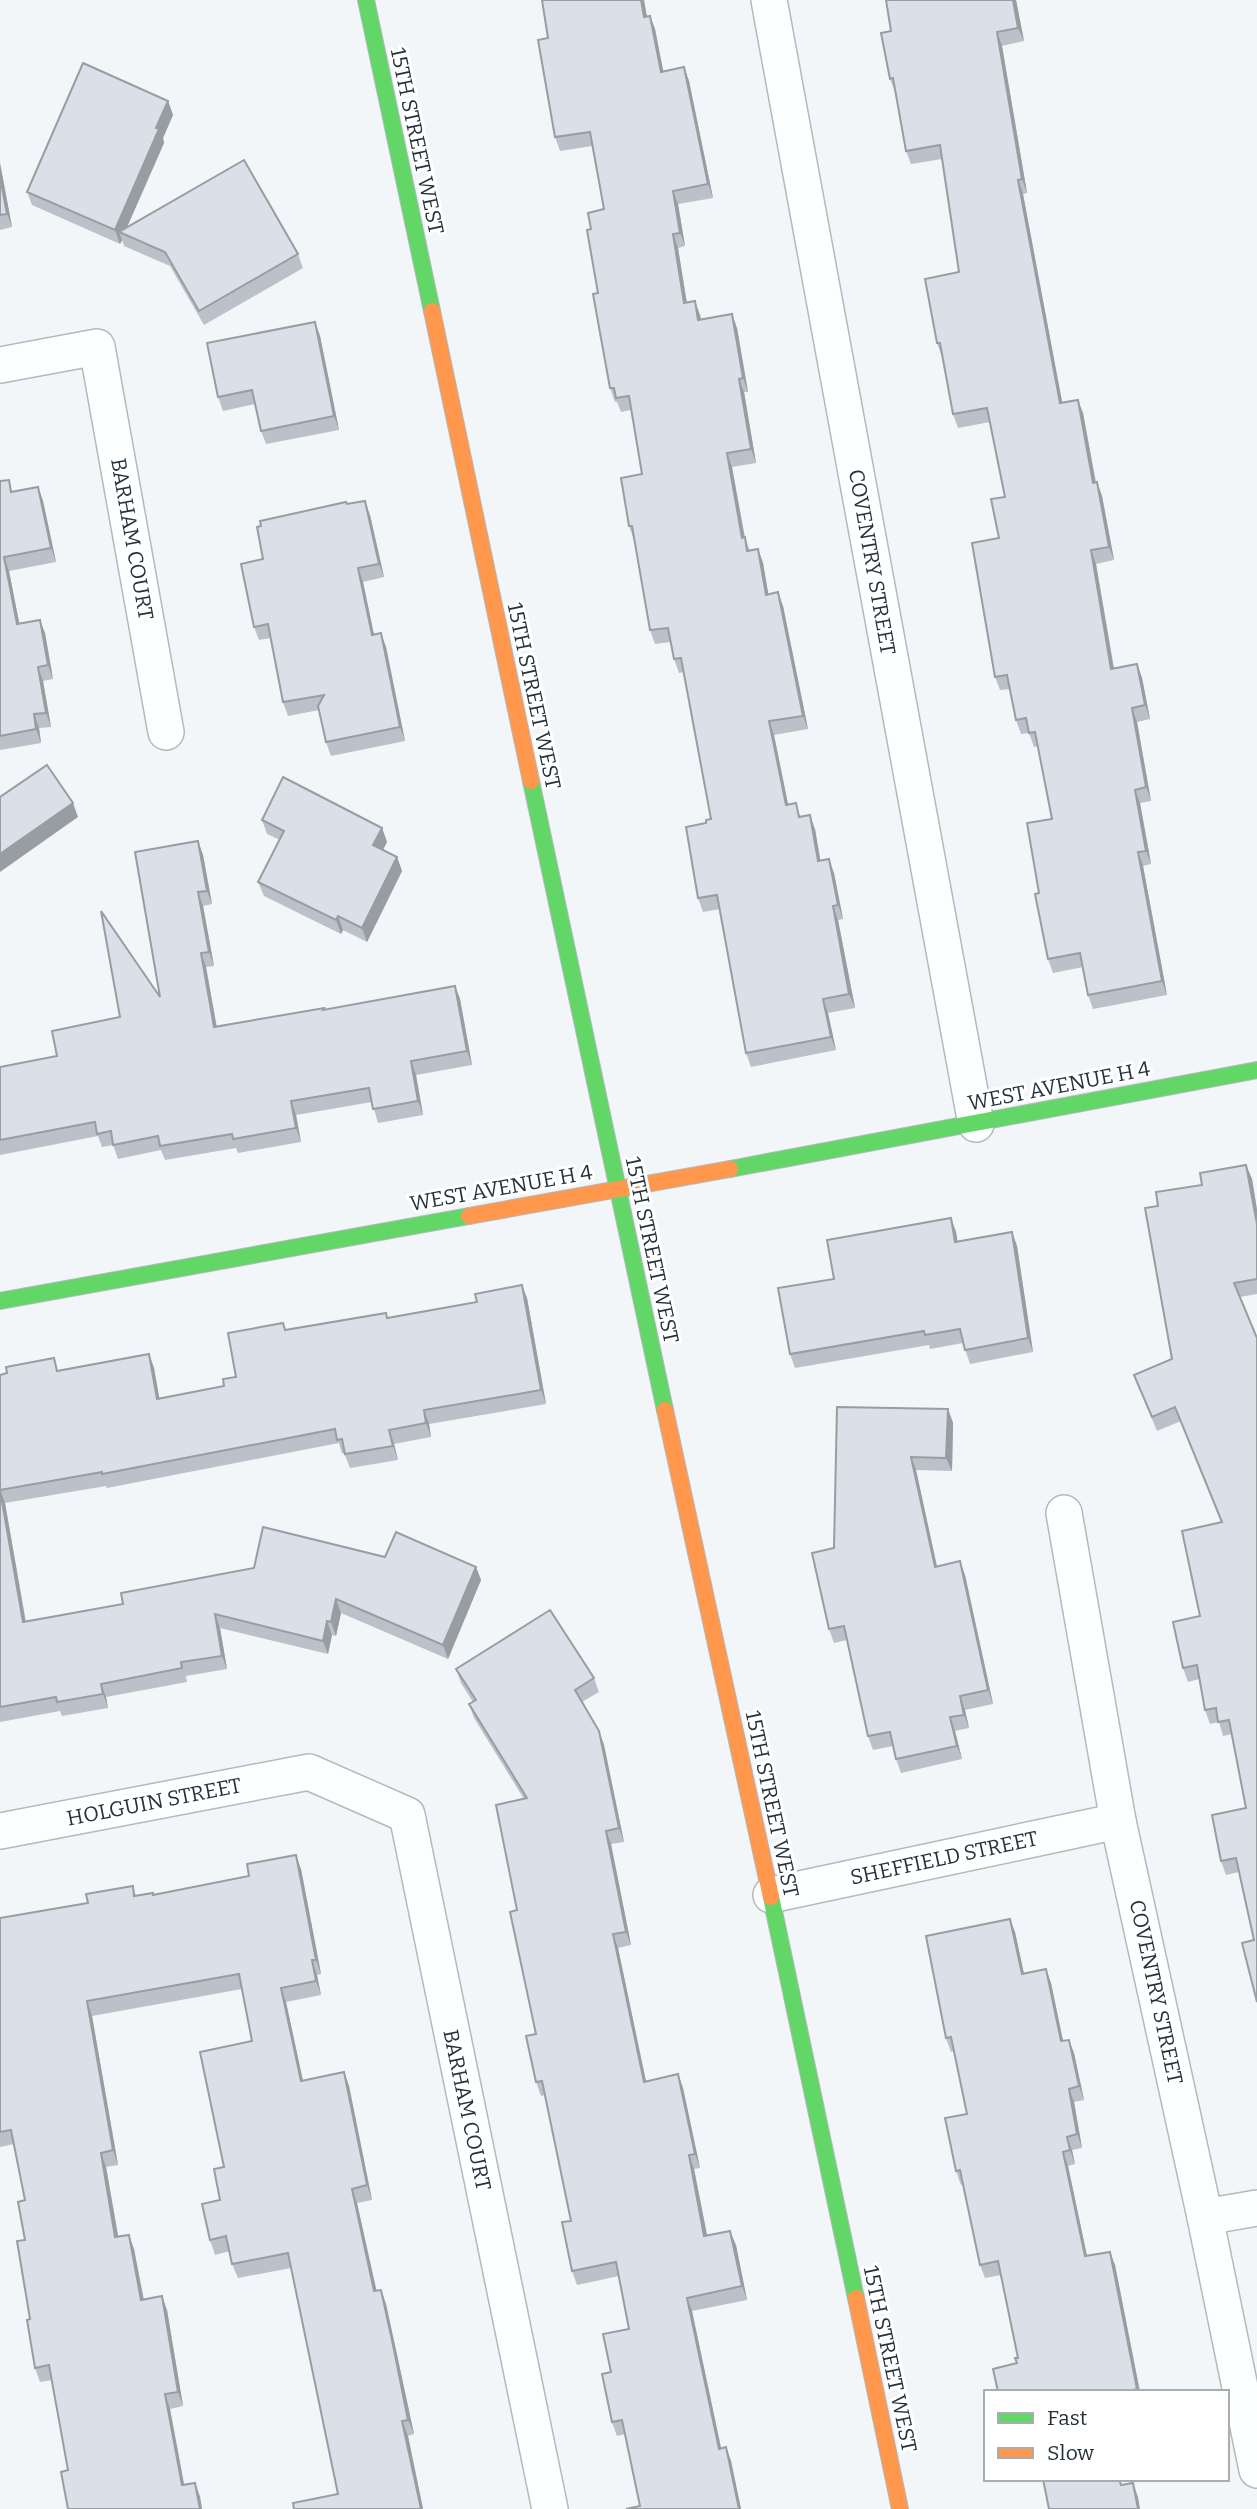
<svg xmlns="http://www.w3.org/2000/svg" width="1257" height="2509" font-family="Bitter,serif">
  <rect width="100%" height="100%" fill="#f3f6f8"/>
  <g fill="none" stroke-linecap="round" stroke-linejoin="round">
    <defs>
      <g id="street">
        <polyline points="769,0 976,1124"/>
        <polyline points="0,365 97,347 166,732"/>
        <polyline points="1064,1513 1118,1821 1205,2217 1257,2470"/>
        <polyline points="0,1831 309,1772 407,1815 550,2509"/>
        <polyline points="771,1895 1118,1821"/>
        <polyline points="1205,2217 1257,2208"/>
      </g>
      <g id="fast">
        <polyline points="366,0 432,311"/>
        <polyline points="531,781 665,1410"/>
        <polyline points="730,1169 1257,1070"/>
        <polyline points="0,1301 469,1216"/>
        <polyline points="771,1897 856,2298"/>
      </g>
      <g id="slow">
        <polyline points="432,311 531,781"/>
        <polyline points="469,1216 730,1169"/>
        <polyline points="665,1410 771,1897"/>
        <polyline points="856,2298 900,2509"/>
      </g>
    </defs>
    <!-- street casing -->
    <use href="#street" stroke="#b2babf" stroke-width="38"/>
    <!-- fast casing -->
    <use href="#fast" stroke="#b2babf" stroke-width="18"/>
    <!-- slow casing -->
    <use href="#slow" stroke="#b2babf" stroke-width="18"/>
    <!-- street -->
    <use href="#street" stroke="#fdfefe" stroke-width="35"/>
    <!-- fast -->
    <use href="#fast" stroke="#63d668" stroke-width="16"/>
    <!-- slow -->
    <use href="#slow" stroke="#ff974d" stroke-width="16"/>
  </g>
  <!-- wall -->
  <g fill="#bbc1c8">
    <polygon points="542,0 644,0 647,16 650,16 655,29 663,71 684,67 689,81 713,198 678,204 685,246 678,248 687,303 700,315 701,319 737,328 748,392 744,392 756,463 732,467 745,537 750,551 758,549 763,563 768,594 783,606 808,729 774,735 788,804 815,829 820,861 834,873 843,919 838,920 855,1008 828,1013 836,1050 751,1067 746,1053 720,909 703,912 698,898 706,823 711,819 684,672 679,673 674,659 671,642 655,644 650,630 634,540 629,526 642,474 631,410 621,412 617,402 615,402 610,388 591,229 604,209 592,146 560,151 555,137 548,38"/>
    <polygon points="1016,0 1024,41 1002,46 1027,193 1023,194 1062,403 1083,413 1096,482 1102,496 1114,560 1096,564 1114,668 1137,664 1142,678 1150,719 1137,722 1151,801 1140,803 1151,864 1143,866 1167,995 1093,1009 1088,995 1083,967 1053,973 1048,959 1039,893 1052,819 1038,746 1034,747 1029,733 1021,734 1016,720 1010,689 1000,690 995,677 999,538 1005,497 990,422 958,428 953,414 943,357 942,357 937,343 959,272 942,159 911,164 906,151 895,92 890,79 891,31"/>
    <polygon points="168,101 173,115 163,138 164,143 127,227 298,254 303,268 204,325 170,266 124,246 122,240 120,244 32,205 27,192"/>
    <polygon points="0,163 12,227 0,230"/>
    <polygon points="315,322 320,336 339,430 266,444 261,431 255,404 223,411 218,397"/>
    <polygon points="0,481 13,492 38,487 43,501 56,562 9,571 19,623 45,633 53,679 43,681 51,727 39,728 41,743 0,750"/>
    <polygon points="347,504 370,515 384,577 363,582 374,635 386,647 405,741 331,756 326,742 319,710 288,716 283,702 271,638 259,640 254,627 263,559"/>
    <polygon points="262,820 382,828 387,842 383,850 397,857 402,871 367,942 343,930 341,934 264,896 258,882 280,840 267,834"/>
    <polygon points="198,841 203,855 212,904 203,906 214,966 206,967 217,1027 324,1008 324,1010 455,986 460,999 472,1065 416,1075 423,1115 378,1123 372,1102 296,1115 301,1142 238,1153 236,1148 165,1160 161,1150 118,1159 113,1145 102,1147 98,1136 0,1155 0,1067 57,1056 120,1017 160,997"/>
    <polygon points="1246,1165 1252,1179 1257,1210 1257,1294 1240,1297 1254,1940 1239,1872 1226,1875 1221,1861 1246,1808 1232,1734 1223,1736 1219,1722 1210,1724 1205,1710 1199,1679 1188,1682 1183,1668 1200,1616 1221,1522 1181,1421 1157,1431 1134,1375 1172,1359 1158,1206"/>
    <polygon points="951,1218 956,1232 957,1241 1012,1232 1017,1246 1033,1352 970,1364 963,1343 930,1349 929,1345 795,1368 790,1354 834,1279"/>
    <polygon points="527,1298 546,1404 429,1424 431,1437 394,1444 398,1460 350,1468 344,1453 342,1454 339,1443 107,1488 106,1486 5,1503 26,1622 385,1557 476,1567 481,1580 448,1659 341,1613 336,1636 332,1635 328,1654 220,1628 227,1669 186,1676 187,1682 106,1697 108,1708 62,1716 60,1711 0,1722 0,1375 59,1370 149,1354 154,1368 159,1398 224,1386 236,1377 283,1323 286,1330 388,1318"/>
    <polygon points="948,1409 953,1423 952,1471 916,1470 937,1566 965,1575 993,1704 965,1710 969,1728 955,1731 962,1759 901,1773 896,1759 893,1746 873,1750 868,1736 847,1640 834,1643 829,1629 834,1548"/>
    <polygon points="456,1669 594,1678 599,1692 582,1702 599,1731 604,1745 624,1842 611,1844 631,1945 618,1948 646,2081 678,2074 683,2088 700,2168 694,2169 707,2236 736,2245 747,2300 692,2311 721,2448 726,2447 731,2461 741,2509 626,2509 640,2506 625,2434 617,2436 612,2422 611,2372 629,2329 619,2276 577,2285 572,2271 571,2221 545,2095 541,2096 536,2082 536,2034 517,1910 524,1799 474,1718 469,1704 473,1702 461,1683"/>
    <polygon points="301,1869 321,1974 317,1975 321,1995 286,2002 303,2081 344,2072 349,2086 372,2200 357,2203 376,2291 381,2290 386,2304 398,2359 414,2434 408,2436 423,2509 294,2509 338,2494 291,2268 238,2278 232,2264 230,2251 215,2255 210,2240 220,2200 224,2167 252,2041 242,1989 92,2016 118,2165 106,2167 118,2237 134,2249 144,2299 167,2310 183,2406 170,2409 184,2485 195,2483 200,2497 202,2509 68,2509 68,2470 52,2380 40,2382 35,2368 30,2319 25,2240 25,2200 14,2144 0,2147 0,1938 133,1886 136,1896 153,1895"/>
    <polygon points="1015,1932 1024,1974 1051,1983 1063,2041 1074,2053 1084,2100 1074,2102 1082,2148 1072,2150 1075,2164 1068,2166 1087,2256 1115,2265 1140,2392 998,2392 1017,2363 1018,2358 1001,2275 985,2278 980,2265 963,2184 961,2185 956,2171 967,2114 954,2051 951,2052 946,2038"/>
  </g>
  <!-- shaded-wall -->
  <g fill="#989da2">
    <polygon points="641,0 644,0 649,30 644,17"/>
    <polygon points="1013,0 1016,0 1024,41 1018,28"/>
    <polygon points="650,16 655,29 666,85 661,72"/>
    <polygon points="997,32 1002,46 1027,193 1022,179"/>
    <polygon points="684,67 689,81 713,198 708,184"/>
    <polygon points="168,101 173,115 163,138 164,143 124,234 119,232 122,240 120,244 115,230"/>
    <polygon points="0,163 12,227 7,214 0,177"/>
    <polygon points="1018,180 1023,194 1065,417 1060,403"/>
    <polygon points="673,191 678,204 685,246 680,233"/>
    <polygon points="673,234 678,248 689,317 684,303"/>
    <polygon points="695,301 700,315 703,333 698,320"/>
    <polygon points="732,314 737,328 748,392 743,378"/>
    <polygon points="315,322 320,336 339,430 334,416"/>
    <polygon points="739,379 744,392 756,463 751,449"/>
    <polygon points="1078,400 1083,413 1098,496 1093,483"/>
    <polygon points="727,453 732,467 747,552 742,538"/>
    <polygon points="1097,482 1102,496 1114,560 1109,547"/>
    <polygon points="38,487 43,501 56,562 51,548"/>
    <polygon points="365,501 370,515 384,577 379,564"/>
    <polygon points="758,549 763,563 771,609 766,595"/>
    <polygon points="1091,550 1096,564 1116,682 1111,669"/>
    <polygon points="4,557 9,571 22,637 17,624"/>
    <polygon points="358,568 363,582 377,649 372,635"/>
    <polygon points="778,592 783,606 808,729 803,716"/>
    <polygon points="40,620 45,633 53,679 48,665"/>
    <polygon points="381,633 386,647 405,741 400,727"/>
    <polygon points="1137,664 1142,678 1150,719 1145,705"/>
    <polygon points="38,667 43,681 51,727 46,713"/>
    <polygon points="1132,708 1137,722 1151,801 1146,787"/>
    <polygon points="34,714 39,728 41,743 36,729"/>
    <polygon points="769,721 774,735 791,819 786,805"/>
    <polygon points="1135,790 1140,803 1151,864 1146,851"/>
    <polygon points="73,803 78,817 0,872 0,854"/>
    <polygon points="810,815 815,829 823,875 818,861"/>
    <polygon points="382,828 387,842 378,859 373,845"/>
    <polygon points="198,841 203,855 212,904 207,891"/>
    <polygon points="1138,852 1143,866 1167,995 1162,981"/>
    <polygon points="397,857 402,871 367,942 362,928"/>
    <polygon points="829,859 834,873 843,919 838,905"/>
    <polygon points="198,892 203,906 214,966 209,952"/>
    <polygon points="833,906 838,920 855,1008 849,994"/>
    <polygon points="338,916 343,930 341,934 336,920"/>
    <polygon points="201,953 206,967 219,1041 214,1027"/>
    <polygon points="455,986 460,999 472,1065 467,1051"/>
    <polygon points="823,999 828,1013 836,1050 831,1037"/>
    <polygon points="411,1061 416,1075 423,1115 418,1101"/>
    <polygon points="291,1101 296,1115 301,1142 296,1128"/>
    <polygon points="1246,1165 1252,1179 1257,1210 1257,1224"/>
    <polygon points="951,1218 956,1232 960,1255 955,1242"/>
    <polygon points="1012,1232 1017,1246 1033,1352 1028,1338"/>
    <polygon points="522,1285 527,1298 546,1404 541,1390"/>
    <polygon points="149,1354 154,1368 162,1413 157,1399"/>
    <polygon points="948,1409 953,1423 952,1471 946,1458"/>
    <polygon points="424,1410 429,1424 431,1437 426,1423"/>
    <polygon points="389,1430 394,1444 398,1460 393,1446"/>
    <polygon points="911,1457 916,1470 940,1581 935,1567"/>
    <polygon points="0,1490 5,1503 28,1636 23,1622"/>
    <polygon points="960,1561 965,1575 993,1704 988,1690"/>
    <polygon points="476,1567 481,1580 448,1659 443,1645"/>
    <polygon points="336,1599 341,1613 336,1636 331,1622"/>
    <polygon points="215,1614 220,1628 227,1669 222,1656"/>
    <polygon points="327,1621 332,1635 328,1654 323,1641"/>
    <polygon points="101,1684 106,1697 108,1708 103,1694"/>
    <polygon points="960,1696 965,1710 969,1728 964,1715"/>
    <polygon points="950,1717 955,1731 962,1759 957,1746"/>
    <polygon points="599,1731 604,1745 624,1842 619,1828"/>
    <polygon points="606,1831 611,1844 631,1945 626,1932"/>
    <polygon points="296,1855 301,1869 321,1974 316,1960"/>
    <polygon points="1010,1919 1015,1932 1027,1988 1022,1974"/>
    <polygon points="613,1934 618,1948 649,2096 644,2082"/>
    <polygon points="312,1960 317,1975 321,1995 316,1981"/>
    <polygon points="1046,1969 1051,1983 1066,2055 1061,2041"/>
    <polygon points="281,1988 286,2002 306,2095 301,2081"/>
    <polygon points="87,2001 92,2016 118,2165 113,2150"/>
    <polygon points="1069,2040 1074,2053 1084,2100 1079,2086"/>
    <polygon points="344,2072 349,2086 372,2200 367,2185"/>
    <polygon points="678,2074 683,2088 700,2168 695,2154"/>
    <polygon points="1069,2089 1074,2102 1082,2148 1077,2134"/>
    <polygon points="1067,2137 1072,2150 1075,2164 1070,2150"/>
    <polygon points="1063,2152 1068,2166 1090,2270 1085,2256"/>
    <polygon points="101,2153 106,2167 121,2252 115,2237"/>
    <polygon points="689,2155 694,2169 710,2250 704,2236"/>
    <polygon points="352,2189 357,2203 380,2306 374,2291"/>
    <polygon points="730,2231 736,2245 747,2300 742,2286"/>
    <polygon points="129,2235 134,2249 146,2314 141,2300"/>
    <polygon points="1110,2252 1115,2265 1140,2392 1138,2392 1137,2389"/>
    <polygon points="381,2290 386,2304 414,2434 408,2420"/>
    <polygon points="162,2296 167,2310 183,2406 178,2392"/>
    <polygon points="687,2298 692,2311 724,2462 719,2449"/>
    <polygon points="165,2394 170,2409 187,2500 182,2485"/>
    <polygon points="402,2421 408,2436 423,2509 421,2509"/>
    <polygon points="726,2447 731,2461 741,2509 739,2509"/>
    <polygon points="195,2483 200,2497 202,2509 200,2509"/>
    <polygon points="1133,2483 1138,2497 1140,2509 1138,2509"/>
  </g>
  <!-- building -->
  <g fill="#d9e0e8" stroke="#989da2" stroke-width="2">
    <polygon points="542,0 641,0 644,17 650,16 661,72 684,67 708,184 673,191 680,233 673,234 684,303 695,301 698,320 732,314 743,378 739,379 751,449 727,453 742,538 745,537 747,551 758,549 766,595 778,592 803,716 769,721 786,805 796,803 799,817 810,815 818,861 829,859 838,905 833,906 849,994 823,999 831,1037 746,1053 717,895 698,898 686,827 706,823 706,820 711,819 681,658 674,659 668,628 650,630 632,526 629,526 621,478 642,474 629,396 616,398 614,388 610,388 593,294 598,293 587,230 591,229 588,213 604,209 590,132 555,137 538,40 548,38"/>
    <polygon points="886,0 1013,0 1018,28 997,32 1022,179 1018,180 1060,403 1078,400 1093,483 1097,482 1109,547 1091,550 1111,669 1137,664 1145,705 1132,708 1146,787 1135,790 1146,851 1138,852 1162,981 1088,995 1080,953 1048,959 1035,894 1039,893 1027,823 1052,819 1035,732 1029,733 1026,718 1016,720 1007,675 995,677 972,543 999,538 991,499 1005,497 987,408 953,414 940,343 937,343 925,279 959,272 940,145 906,151 893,78 890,79 881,33 891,31"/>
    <polygon points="83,63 168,101 156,128 159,129 115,230 27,192"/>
    <polygon points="244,160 298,254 199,311 165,252 119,232"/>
    <polygon points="0,177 7,214 0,215"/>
    <polygon points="315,322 334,416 261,431 252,390 218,397 207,343"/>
    <polygon points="9,480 11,492 38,487 51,548 4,557 17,624 40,620 48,665 38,667 46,713 34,714 36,729 0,736 0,481"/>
    <polygon points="365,501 379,564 358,568 372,635 381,633 400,727 326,742 318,706 324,695 283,702 268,624 254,627 241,564 263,559 257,527 261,526 260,521 346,502 347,504"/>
    <polygon points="47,765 73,803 0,854 0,797"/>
    <polygon points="283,777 382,828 373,845 397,857 362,928 338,916 336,920 258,882 284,831 262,820"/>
    <polygon points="198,841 207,891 198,892 209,952 201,953 214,1027 324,1008 323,1010 455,986 467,1051 411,1061 418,1101 373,1109 369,1088 291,1101 296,1128 233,1139 232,1134 160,1146 158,1136 113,1145 111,1131 97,1134 95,1122 0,1140 0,1067 57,1056 52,1031 120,1017 101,911 160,997 135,852"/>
    <polygon points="1246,1165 1257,1224 1257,1279 1234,1283 1257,1338 1257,2002 1242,1943 1254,1940 1236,1858 1221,1861 1212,1815 1246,1808 1229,1720 1218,1722 1216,1708 1205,1710 1197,1665 1183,1668 1173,1622 1200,1616 1182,1531 1222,1522 1175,1407 1152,1417 1134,1375 1172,1359 1145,1208 1158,1206 1156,1192 1202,1185 1200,1173"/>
    <polygon points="951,1218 955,1242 1012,1232 1028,1338 965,1350 960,1329 925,1335 924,1331 790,1354 778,1288 834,1279 827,1240"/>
    <polygon points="522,1285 541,1390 424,1410 426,1423 389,1430 393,1446 345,1454 342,1439 337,1440 335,1429 102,1474 102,1472 0,1490 23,1622 123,1604 121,1593 254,1568 263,1527 385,1557 396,1532 476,1567 443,1645 336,1599 331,1622 327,1621 323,1641 215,1614 222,1656 181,1662 182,1668 101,1684 103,1694 57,1702 56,1697 0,1707 0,1375 7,1373 6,1367 54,1358 57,1371 149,1354 157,1399 224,1386 223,1379 236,1377 228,1333 283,1323 285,1330 386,1313 387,1318 477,1302 475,1294"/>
    <polygon points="837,1407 948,1409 946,1458 911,1457 935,1567 960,1561 988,1690 960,1696 964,1715 950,1717 957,1746 896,1759 890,1732 868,1736 844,1626 829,1629 812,1553 834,1548"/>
    <polygon points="550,1610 594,1678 575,1690 599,1731 619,1828 606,1831 626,1932 613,1934 644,2082 678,2074 695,2154 689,2155 704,2236 730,2231 742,2286 687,2298 719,2449 726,2447 739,2509 626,2509 640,2506 622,2420 612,2422 602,2374 611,2372 603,2334 629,2329 616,2262 572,2271 562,2222 571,2221 542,2081 536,2082 526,2036 536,2034 510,1912 517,1910 496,1805 527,1798 469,1704 476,1700 456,1669"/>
    <polygon points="296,1855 316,1960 312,1960 316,1981 281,1988 301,2081 344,2072 367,2185 352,2189 374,2291 381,2290 393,2345 408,2420 402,2421 421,2509 294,2509 293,2503 338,2494 288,2253 232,2264 226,2236 210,2240 202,2204 220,2200 214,2169 224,2167 200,2052 252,2041 239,1974 87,2001 113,2150 101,2153 115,2237 129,2235 141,2300 162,2296 178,2392 165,2394 182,2485 195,2483 200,2509 68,2509 61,2472 68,2470 49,2365 35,2368 27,2320 30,2319 17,2241 25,2240 18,2202 25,2200 11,2130 0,2132 0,1918 88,1903 86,1894 133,1886 134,1896 153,1893 153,1895 249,1876 247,1864"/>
    <polygon points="1010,1919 1022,1974 1046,1969 1061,2041 1069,2040 1079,2086 1069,2089 1077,2134 1067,2137 1070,2150 1063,2152 1085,2256 1110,2252 1137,2389 1125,2392 998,2392 993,2369 1017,2363 1015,2358 1018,2358 998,2261 980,2265 960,2170 956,2171 945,2118 967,2114 951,2037 946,2038 926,1936"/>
    <polygon points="1043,2479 1119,2479 1121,2485 1133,2483 1138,2509 1049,2509"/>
  </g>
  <g text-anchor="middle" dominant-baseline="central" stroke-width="6" stroke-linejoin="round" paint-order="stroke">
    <!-- street labels -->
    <g font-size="21" fill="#24333b" stroke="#fff">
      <text transform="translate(417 141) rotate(78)">15TH STREET WEST</text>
      <text transform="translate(132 539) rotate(80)">BARHAM COURT</text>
      <text transform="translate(872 562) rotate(80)">COVENTRY STREET</text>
      <text transform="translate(534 696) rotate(78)">15TH STREET WEST</text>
      <text transform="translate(1059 1086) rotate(-11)">WEST AVENUE H 4</text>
      <text transform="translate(501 1188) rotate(-10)">WEST AVENUE H 4</text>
      <text transform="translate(652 1250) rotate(78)">15TH STREET WEST</text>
      <text transform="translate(154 1802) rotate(-11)">HOLGUIN STREET</text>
      <text transform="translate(772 1804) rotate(78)">15TH STREET WEST</text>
      <text transform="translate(944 1858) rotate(-12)">SHEFFIELD STREET</text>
      <text transform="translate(1156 1992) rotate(78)">COVENTRY STREET</text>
      <text transform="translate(467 2110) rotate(78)">BARHAM COURT</text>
      <text transform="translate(890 2359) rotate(78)">15TH STREET WEST</text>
    </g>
  </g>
  <!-- legend -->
  <rect x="984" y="2390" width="245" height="91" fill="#ffffff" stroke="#a7adb1" stroke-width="2"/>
  <rect x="998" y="2413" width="35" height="10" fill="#63d668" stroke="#a7adb1" stroke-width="2"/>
  <text x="1047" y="2425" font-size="21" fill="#24333b">Fast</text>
  <rect x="998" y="2448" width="35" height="10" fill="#ff974d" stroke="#a7adb1" stroke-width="2"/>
  <text x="1047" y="2460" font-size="21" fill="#24333b">Slow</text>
</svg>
